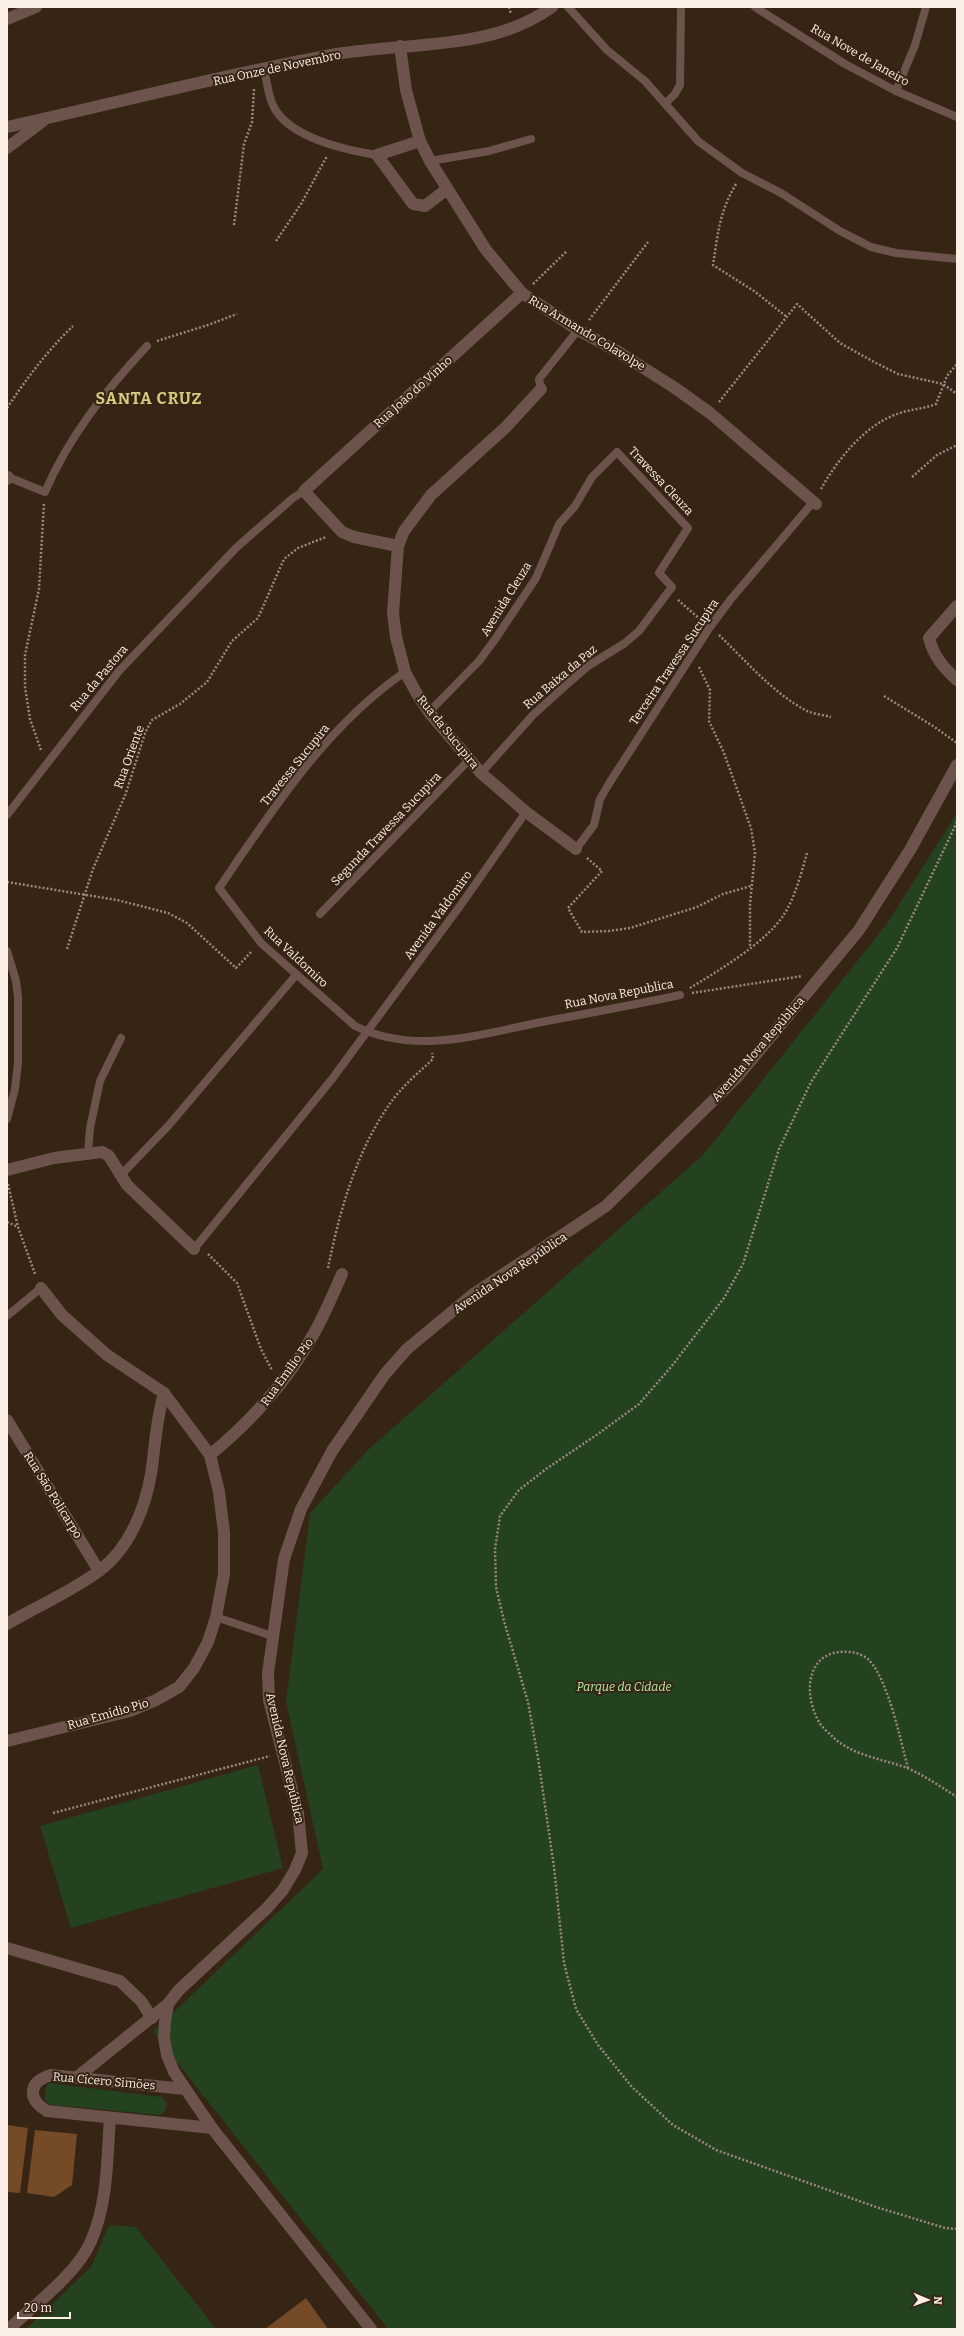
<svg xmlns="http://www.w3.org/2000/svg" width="964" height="2336" font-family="Bitter,serif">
  <rect width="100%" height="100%" fill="#362415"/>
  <!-- green -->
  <g fill="#244120">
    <polygon points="957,813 957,2329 388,2329 153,2032 323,1869 286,1702 310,1513 369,1449 703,1155 886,925"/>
    <polygon points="258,1765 283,1868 71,1928 40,1826"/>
    <polygon points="49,2083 162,2097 167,2103 165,2111 160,2115 52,2105 45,2101 45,2088"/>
    <polygon points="109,2225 136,2227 216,2329 26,2329 91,2267"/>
  </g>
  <!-- building -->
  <g fill="#754a27">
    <polygon points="7,2125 28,2128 20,2193 7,2192"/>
    <polygon points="35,2130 77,2134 72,2185 54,2197 27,2193"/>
    <polygon points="306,2298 328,2329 265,2329"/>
  </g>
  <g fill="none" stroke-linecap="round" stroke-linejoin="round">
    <!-- path -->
    <g stroke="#99897d" stroke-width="2.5" stroke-dasharray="2 2" stroke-linecap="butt">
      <polyline points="509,7 511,14"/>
      <path d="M736 184C719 213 718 233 713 265L754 291 787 317"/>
      <polyline points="234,225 244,144 252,122 254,89"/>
      <polyline points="276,241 301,204 327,156"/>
      <polyline points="533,284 567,251"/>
      <polyline points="589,320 648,242"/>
      <polyline points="157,341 208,325 237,314"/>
      <polyline points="719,402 797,304 840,343 874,362 898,374 943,384 957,394"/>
      <path d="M7 408C27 378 47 351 73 326"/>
      <polyline points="912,477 937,455 957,445"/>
      <path d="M821 489C837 460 865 425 897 414 910 409 924 409 936 404L947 376 957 364"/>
      <polyline points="678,600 701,620"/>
      <path d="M719 635C746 661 774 694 807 711 814 714 824 715 831 717"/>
      <polyline points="699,667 710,690 709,721 724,753 751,828 755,853 750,904 750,947"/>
      <polyline points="884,696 933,726 957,743"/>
      <polyline points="41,750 30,719 25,687 25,655 39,589 44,503"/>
      <polyline points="957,822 897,948 811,1082 779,1149 743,1264 724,1298 671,1367 639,1404 598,1434 546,1469 519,1490 500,1516 495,1549 496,1587 504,1621 528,1702 538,1758 554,1867 564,1963 576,2009 598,2045 632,2087 673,2125 716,2150 876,2207 945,2228 957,2229"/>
      <polyline points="587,858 602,871 568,908 582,932 609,931 630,928 697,907 723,894 751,886"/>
      <polyline points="7,882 117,900 168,913 187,923 236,968 252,951"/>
      <polyline points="67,949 93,869 126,793 145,733 152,720 180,704 207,682 232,641 258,618 284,559 298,548 326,537"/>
      <path d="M690 988C718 971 765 943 783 916 795 898 801 874 807 853"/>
      <polyline points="692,993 802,976"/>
      <polyline points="8,1184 18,1227 35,1274"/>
      <polyline points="7,1222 18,1227"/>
      <polyline points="208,1254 237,1283 261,1349 272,1370"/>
      <path d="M328 1268C339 1214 355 1155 387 1108 399 1089 417 1074 433 1059L432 1053"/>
      <path d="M908 1768C900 1739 889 1682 869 1660 865 1656 856 1652 850 1652 808 1648 802 1690 818 1720 821 1727 829 1733 834 1738 854 1756 883 1759 907 1768 924 1775 941 1787 957 1797"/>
      <polyline points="53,1813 270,1756"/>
    </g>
    <!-- service -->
    <g stroke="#6c544c" stroke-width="8">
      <polyline points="568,7 607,50 645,81 698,141 742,173 781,193 840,231 871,247 896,253 957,259"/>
      <polyline points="755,7 845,64 896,91 957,117"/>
      <path d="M264 70C267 81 268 93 272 103 285 137 346 150 377 155"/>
      <polyline points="896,91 915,45 926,7"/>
      <polyline points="665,104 675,94 680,85 681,7"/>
      <polyline points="430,161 489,151 531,139"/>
      <polyline points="541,389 539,379 578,330"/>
      <path d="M8 477 45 492C69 436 106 390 147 346"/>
      <path d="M405 672C327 725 272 810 219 888L261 943 355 1026C416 1056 480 1034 542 1022 588 1013 634 1005 680 995"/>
      <polyline points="429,712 479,661 496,638 536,578 559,524 575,506 592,477 617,452 688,528 659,573 672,587 639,631 625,643 588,666 564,687 533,715 481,773"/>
      <polyline points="7,815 119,671 237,547 293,498 304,491"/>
      <polyline points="576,849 594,825 600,799 610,782 710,627 731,599 814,501"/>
      <polyline points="320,914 469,760"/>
      <polyline points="7,951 16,981 18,997 18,1063 15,1089 7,1119"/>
      <polyline points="88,1153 90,1128 100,1081 121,1038"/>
      <polyline points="120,1176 169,1125 296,975"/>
      <polyline points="194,1249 332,1079 460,906 526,812"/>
      <polyline points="7,1316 41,1288"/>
      <polyline points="216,1617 272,1636"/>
    </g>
    <!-- minor -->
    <g stroke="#6c544c" stroke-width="12">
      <polyline points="7,19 36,7"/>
      <polyline points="400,46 406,90 415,123 420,141 430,161 486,250 522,293 578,330 617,351 675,388 710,413 816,504"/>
      <polyline points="420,141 377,155 413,204 425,206 447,189"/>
      <polyline points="541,389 506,427 431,495 404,531 398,546 393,613 396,637 405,672 417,694 429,712 481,773 526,812 576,849"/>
      <polyline points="7,479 8,477"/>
      <polyline points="398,546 354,537 342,532 304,491 522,293"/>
      <path d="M957 606 929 638C934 657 943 667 957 680"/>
      <polyline points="7,1170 54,1158 102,1152 109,1156 127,1185 194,1249"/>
      <polyline points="7,1420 99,1571"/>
      <path d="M210 1455C251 1421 287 1382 313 1335 324 1316 333 1294 342 1274"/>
      <path d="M7 1624C37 1606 71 1592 99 1571 129 1549 145 1509 151 1474 155 1447 156 1420 164 1393"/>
      <polyline points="7,1741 130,1711 156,1700 179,1687 194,1668 208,1642 216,1617 224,1574 224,1533 219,1492 210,1455 164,1393 107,1355 62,1315 41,1288"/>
      <polyline points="7,1948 120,1981 141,2001 152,2018"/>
      <polyline points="76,2078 168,2004"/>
      <path d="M184 2089 51 2075C28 2082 27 2099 47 2111L212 2128"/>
      <path d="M9 2329C34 2305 78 2273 91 2241 108 2203 107 2158 110 2118"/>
    </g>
    <!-- tertiary -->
    <g stroke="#6c544c" stroke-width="12">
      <path d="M7 127C117 103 226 74 337 54 408 42 492 51 552 7"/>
      <polyline points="7,148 43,121"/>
      <polyline points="371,2329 212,2128 174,2072 167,2055 164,2038 165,2022 168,2004 179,1990 267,1908 283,1890 295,1870 302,1853 298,1813 269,1700 268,1673 284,1559 301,1509 332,1451 385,1374 407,1349 472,1295 606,1206 738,1076 859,930 910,850 957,765"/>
    </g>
  </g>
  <g text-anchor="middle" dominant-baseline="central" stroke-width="4" stroke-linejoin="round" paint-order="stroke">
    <!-- street labels -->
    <g font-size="12" fill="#fcefe5" stroke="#362415">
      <text transform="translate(860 55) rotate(30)">Rua Nove de Janeiro</text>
      <text transform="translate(277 68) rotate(-12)">Rua Onze de Novembro</text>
      <text transform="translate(587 333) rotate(31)">Rua Armando Colavolpe</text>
      <text transform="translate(413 392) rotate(-42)">Rua João do Vinho</text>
      <text transform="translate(661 481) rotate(47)">Travessa Cleuza</text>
      <text transform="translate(506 599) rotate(-58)">Avenida Cleuza</text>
      <text transform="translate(674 662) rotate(-56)">Terceira Travessa Sucupira</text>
      <text transform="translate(560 677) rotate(-40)">Rua Baixa da Paz</text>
      <text transform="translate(99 678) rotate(-50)">Rua da Pastora</text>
      <text transform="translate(448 732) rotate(51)">Rua da Sucupira</text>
      <text transform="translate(129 757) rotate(-70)">Rua Oriente</text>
      <text transform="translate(295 765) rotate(-51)">Travessa Sucupira</text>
      <text transform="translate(386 829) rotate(-46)">Segunda Travessa Sucupira</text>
      <text transform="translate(438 915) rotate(-54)">Avenida Valdomiro</text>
      <text transform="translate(296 957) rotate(43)">Rua Valdomiro</text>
      <text transform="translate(619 994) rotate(-11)">Rua Nova Republica</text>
      <text transform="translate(758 1049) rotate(-49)">Avenida Nova República</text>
      <text transform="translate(510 1273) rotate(-34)">Avenida Nova República</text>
      <text transform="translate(287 1372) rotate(-54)">Rua Emilio Pio</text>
      <text transform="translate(53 1495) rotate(58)">Rua São Policarpo</text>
      <text transform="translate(108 1714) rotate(-16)">Rua Emídio Pio</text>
      <text transform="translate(285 1758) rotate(77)">Avenida Nova República</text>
      <text transform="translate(104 2081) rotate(5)">Rua Cícero Simões</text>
    </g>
    <!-- park labels -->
    <g font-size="12" font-style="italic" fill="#b1eaa8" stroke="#362415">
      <text x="624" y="1687">Parque da Cidade</text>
    </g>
    <!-- district labels -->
    <g font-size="16" font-weight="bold" letter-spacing="1" fill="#d4cc7e" stroke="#362415">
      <text x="149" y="398">SANTA CRUZ</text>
    </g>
  </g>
  <!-- border -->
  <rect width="964" height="2336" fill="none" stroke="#fcefe5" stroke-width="16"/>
  <!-- north arrow -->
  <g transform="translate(928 2300) rotate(92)" stroke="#362415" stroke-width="3" paint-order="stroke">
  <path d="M0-3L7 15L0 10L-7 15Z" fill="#fcefe5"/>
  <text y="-6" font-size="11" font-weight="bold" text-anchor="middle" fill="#fcefe5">N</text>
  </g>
  <!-- scale -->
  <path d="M18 2312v6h52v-6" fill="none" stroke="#fcefe5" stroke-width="2"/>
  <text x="24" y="2312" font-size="12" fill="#fcefe5" stroke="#362415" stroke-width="3" paint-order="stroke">20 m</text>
</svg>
